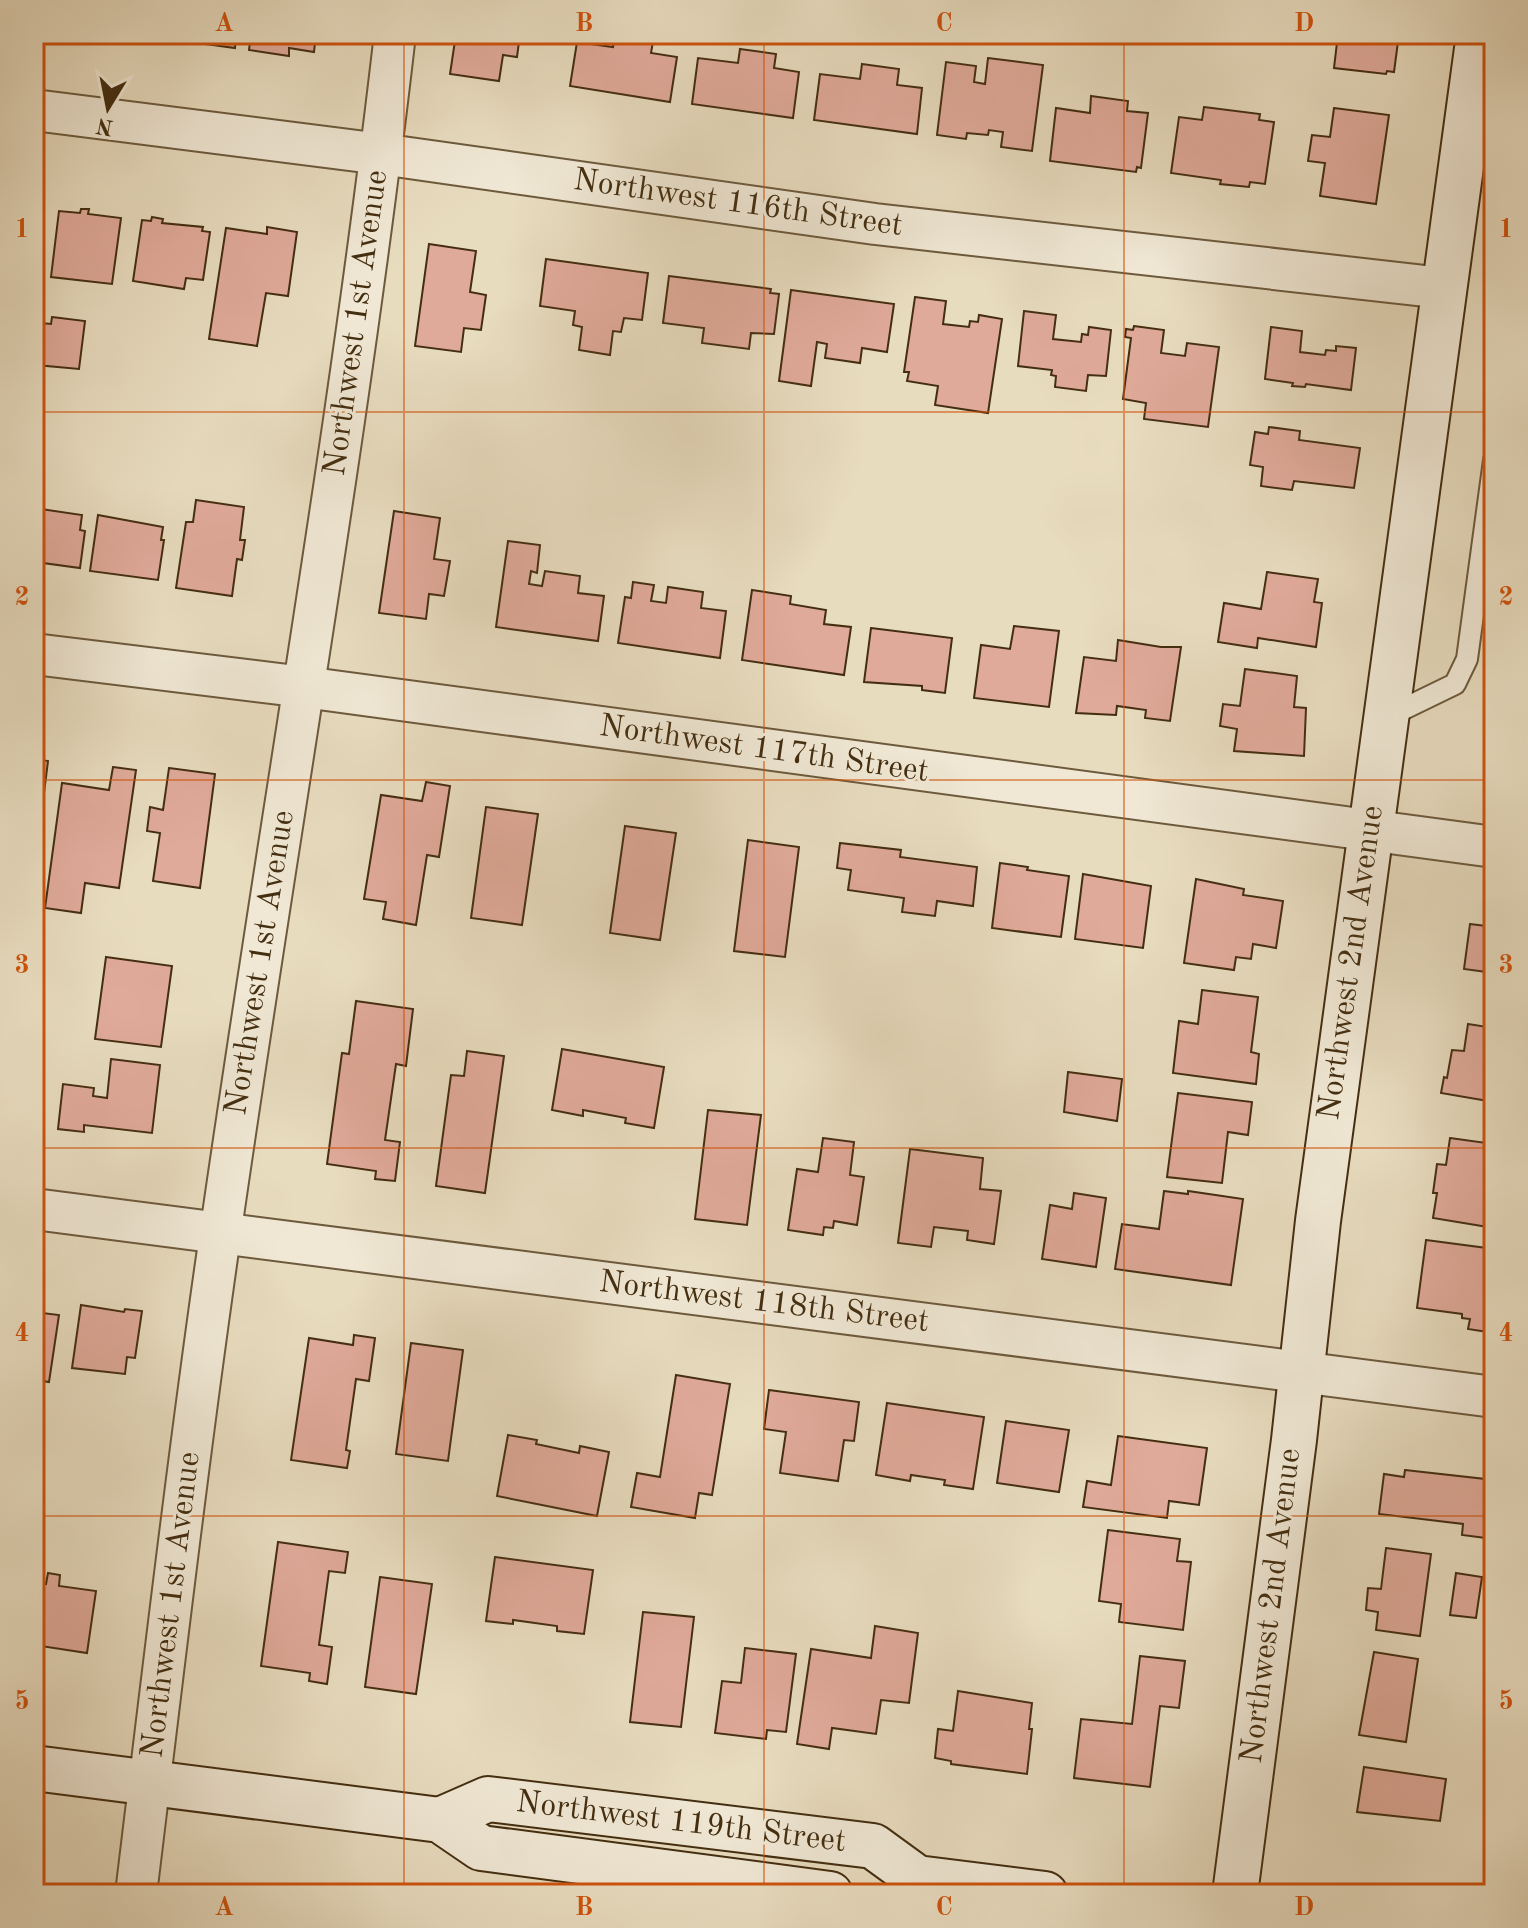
<svg xmlns="http://www.w3.org/2000/svg" width="1528" height="1928" font-family="'Old Standard TT',serif">
  <rect width="100%" height="100%" fill="#e8dcbf"/>
  <filter id="stains"><feTurbulence type="fractalNoise" baseFrequency=".0025" numOctaves="4"/><feColorMatrix values="0 0 0 0 .2 0 0 0 0 .09 0 0 0 0 .02 0 0 0 .5 -.17"/></filter>
  <radialGradient id="worn" r=".72"><stop offset=".6" stop-color="#630" stop-opacity="0"/><stop offset="1" stop-color="#630" stop-opacity=".3"/></radialGradient>
  <!-- building -->
  <g fill="#e0aa9a" stroke="#442e10" stroke-width="2">
    <polygon points="184,34 236,34 235,48 183,41"/>
    <polygon points="251,34 316,34 314,52 289,48 289,56 249,50"/>
    <polygon points="456,34 520,34 517,57 503,55 499,81 450,74"/>
    <polygon points="615,34 654,36 651,53 677,57 670,102 570,86 577,42 613,47"/>
    <polygon points="1338,34 1399,34 1394,72 1387,71 1386,74 1334,68"/>
    <polygon points="740,49 776,54 774,68 799,72 793,118 692,104 698,58 738,63"/>
    <polygon points="988,58 1043,65 1032,151 1001,147 1003,132 989,130 988,135 967,133 966,139 937,135 946,62 976,66 974,82 985,84"/>
    <polygon points="862,64 899,69 897,85 922,88 917,134 814,120 820,74 860,79"/>
    <polygon points="1091,96 1128,101 1127,111 1148,113 1141,168 1137,167 1136,172 1050,161 1056,108 1090,113"/>
    <polygon points="1204,107 1260,114 1259,120 1274,122 1265,184 1250,182 1249,187 1220,184 1221,180 1171,173 1179,117 1202,120"/>
    <polygon points="1334,108 1389,115 1376,204 1320,196 1325,163 1308,161 1312,135 1330,137"/>
    <polygon points="81,209 89,209 88,214 121,218 112,284 51,277 59,211 80,213"/>
    <polygon points="152,217 163,219 162,223 203,227 202,231 210,232 203,280 186,278 184,289 133,281 142,220 151,221"/>
    <polygon points="267,227 297,232 288,296 266,293 257,346 209,339 226,228 267,234"/>
    <polygon points="429,244 476,251 470,292 486,295 481,330 464,328 461,352 415,346"/>
    <polygon points="546,259 648,273 642,320 624,318 621,332 613,331 610,355 579,350 582,327 573,325 575,311 540,306"/>
    <polygon points="669,276 771,289 770,293 779,294 774,334 751,333 749,349 702,343 704,328 663,323"/>
    <polygon points="791,290 894,304 887,352 862,348 860,363 825,358 827,344 817,342 811,386 779,381"/>
    <polygon points="915,297 946,301 943,324 969,327 970,321 978,322 979,315 1002,319 988,413 935,405 938,386 907,381 909,372 904,372"/>
    <polygon points="1024,311 1056,315 1053,339 1081,342 1082,334 1088,335 1089,327 1111,330 1106,376 1088,375 1086,391 1055,387 1056,376 1051,375 1052,370 1018,366"/>
    <polygon points="52,317 85,321 79,369 36,365 41,323 51,324"/>
    <polygon points="1134,326 1164,330 1161,353 1185,356 1187,343 1219,347 1208,427 1144,419 1146,403 1123,399 1131,338 1125,337 1126,329 1133,330"/>
    <polygon points="1271,327 1302,331 1300,352 1325,355 1326,350 1336,351 1336,346 1356,348 1351,390 1306,384 1305,387 1292,386 1293,383 1265,379"/>
    <polygon points="1269,427 1300,431 1299,440 1360,448 1354,488 1294,481 1292,490 1261,486 1263,467 1250,465 1255,432 1268,434"/>
    <polygon points="196,500 244,507 240,540 245,540 242,560 237,559 232,596 176,588 186,522 193,522"/>
    <polygon points="34,508 82,515 80,530 85,531 80,568 36,562"/>
    <polygon points="394,511 440,518 434,559 450,561 444,596 429,594 426,619 379,613"/>
    <polygon points="98,515 163,527 161,540 164,540 158,580 90,571"/>
    <polygon points="508,541 540,545 537,573 531,571 529,584 542,586 545,571 580,576 578,593 604,596 598,641 496,627"/>
    <polygon points="1267,572 1318,579 1314,602 1322,603 1316,647 1258,638 1257,648 1218,642 1224,603 1261,609"/>
    <polygon points="633,582 654,585 651,601 666,603 668,587 703,592 701,608 726,611 720,658 618,643 625,597 631,598"/>
    <polygon points="752,590 791,596 790,604 826,610 824,624 851,627 844,675 742,660"/>
    <polygon points="1014,626 1059,631 1049,707 974,698 981,645 1010,649"/>
    <polygon points="871,628 952,638 945,693 922,690 922,686 864,682"/>
    <polygon points="1118,640 1161,647 1181,647 1170,721 1145,718 1146,710 1117,706 1116,715 1076,713 1084,657 1116,661"/>
    <polygon points="1245,669 1297,676 1294,707 1306,708 1304,756 1234,751 1237,729 1220,726 1223,704 1240,706"/>
    <polygon points="34,759 48,761 41,817 34,816"/>
    <polygon points="113,767 136,770 119,888 85,883 81,913 45,908 62,783 109,790"/>
    <polygon points="169,768 215,774 200,888 153,881 160,833 147,831 150,807 163,810"/>
    <polygon points="426,782 450,786 439,857 427,855 416,925 383,919 386,902 364,899 381,795 422,801"/>
    <polygon points="486,807 538,814 522,925 471,918"/>
    <polygon points="625,826 676,833 660,940 610,933"/>
    <polygon points="748,840 799,847 785,957 734,951"/>
    <polygon points="840,843 901,850 900,857 977,867 973,906 937,901 935,916 919,914 902,912 904,898 848,890 851,870 837,868"/>
    <polygon points="1000,863 1028,867 1027,870 1069,876 1061,937 992,928"/>
    <polygon points="1083,874 1151,886 1143,948 1075,939"/>
    <polygon points="1196,879 1244,889 1243,895 1283,901 1276,948 1253,944 1251,959 1236,957 1234,970 1184,963"/>
    <polygon points="1470,924 1494,927 1494,973 1464,969"/>
    <polygon points="106,957 172,966 161,1047 95,1039"/>
    <polygon points="1202,990 1258,997 1251,1052 1259,1054 1256,1084 1173,1073 1179,1021 1198,1024"/>
    <polygon points="356,1001 413,1009 406,1066 396,1064 385,1140 400,1142 395,1181 375,1179 376,1171 327,1164 342,1053 349,1054"/>
    <polygon points="1468,1024 1494,1028 1494,1102 1441,1093 1444,1077 1447,1078 1452,1050 1464,1051"/>
    <polygon points="562,1049 664,1067 654,1128 625,1123 626,1118 583,1110 583,1116 552,1110"/>
    <polygon points="467,1051 504,1056 485,1193 436,1186 451,1075 464,1076"/>
    <polygon points="111,1059 160,1065 152,1133 84,1125 84,1132 58,1129 63,1084 94,1088 93,1096 107,1098"/>
    <polygon points="1068,1072 1122,1079 1117,1121 1064,1112"/>
    <polygon points="1178,1093 1252,1102 1248,1135 1228,1132 1222,1183 1167,1177"/>
    <polygon points="708,1110 761,1115 747,1225 695,1219"/>
    <polygon points="823,1138 854,1142 850,1175 864,1177 857,1225 834,1221 833,1228 824,1227 823,1235 788,1230 797,1169 818,1172"/>
    <polygon points="1450,1138 1494,1144 1494,1228 1433,1218 1437,1193 1433,1193 1437,1164 1446,1165"/>
    <polygon points="910,1149 983,1158 980,1189 1001,1191 994,1244 967,1240 968,1231 934,1227 931,1247 898,1243"/>
    <polygon points="1164,1191 1188,1194 1188,1191 1243,1199 1231,1285 1115,1269 1122,1224 1159,1229"/>
    <polygon points="1074,1193 1106,1198 1096,1267 1042,1259 1050,1205 1072,1209"/>
    <polygon points="1426,1240 1494,1249 1494,1333 1468,1329 1470,1319 1462,1318 1462,1314 1417,1308"/>
    <polygon points="81,1305 124,1312 125,1309 142,1311 135,1358 127,1357 125,1374 72,1368"/>
    <polygon points="34,1312 59,1315 49,1382 36,1380 34,1393"/>
    <polygon points="354,1335 375,1338 369,1381 356,1379 346,1450 350,1451 347,1468 291,1460 309,1338 353,1345"/>
    <polygon points="411,1343 463,1350 448,1461 396,1454"/>
    <polygon points="676,1375 730,1384 712,1495 699,1493 695,1518 631,1507 637,1473 660,1477"/>
    <polygon points="769,1390 859,1402 854,1441 844,1440 838,1481 780,1473 786,1432 764,1429"/>
    <polygon points="887,1403 984,1417 973,1489 944,1485 945,1480 911,1475 910,1481 876,1475"/>
    <polygon points="1006,1421 1069,1430 1059,1492 997,1483"/>
    <polygon points="508,1435 537,1440 536,1444 579,1453 580,1446 609,1452 597,1516 497,1496"/>
    <polygon points="1118,1436 1207,1448 1199,1505 1169,1501 1167,1518 1083,1507 1087,1481 1111,1485"/>
    <polygon points="1405,1470 1494,1480 1494,1539 1462,1535 1463,1524 1379,1514 1384,1474 1404,1477"/>
    <polygon points="1108,1530 1180,1539 1177,1561 1191,1562 1183,1630 1119,1622 1121,1604 1099,1601"/>
    <polygon points="278,1542 348,1552 345,1573 329,1571 319,1645 332,1647 327,1684 309,1681 310,1673 261,1666"/>
    <polygon points="1386,1548 1431,1554 1420,1636 1376,1630 1378,1612 1366,1610 1368,1588 1381,1589"/>
    <polygon points="495,1557 593,1570 584,1634 557,1631 557,1626 513,1620 513,1624 486,1621"/>
    <polygon points="48,1573 60,1575 59,1586 96,1591 87,1653 34,1645 34,1582 46,1584"/>
    <polygon points="1456,1573 1482,1577 1476,1618 1450,1615"/>
    <polygon points="380,1577 432,1584 416,1694 365,1687"/>
    <polygon points="643,1612 694,1617 681,1727 630,1722"/>
    <polygon points="875,1626 918,1633 909,1703 881,1700 876,1734 832,1728 829,1749 797,1744 811,1649 871,1658"/>
    <polygon points="745,1648 796,1654 786,1732 767,1730 766,1739 715,1733 722,1681 741,1683"/>
    <polygon points="1374,1652 1418,1659 1406,1742 1359,1735"/>
    <polygon points="1140,1656 1185,1661 1179,1708 1160,1706 1150,1787 1074,1778 1081,1719 1132,1724"/>
    <polygon points="958,1691 1032,1703 1029,1729 1032,1729 1027,1774 951,1764 951,1761 935,1758 938,1729 953,1731"/>
    <polygon points="1364,1767 1446,1779 1440,1821 1357,1812"/>
  </g>
  <g fill="none" stroke-linecap="round" stroke-linejoin="round">
    <defs>
      <polyline id="lane" points="1385,718 1455,684 1467,659 1494,460"/>
      <g id="street">
        <polyline points="34,110 381,154 875,224 1443,288"/>
        <polyline points="34,654 304,687 1494,847"/>
        <polyline points="34,1209 1494,1397"/>
        <path d="M136 1894C163 1672 189 1450 221 1229 278 831 349 434 395 34"/>
      </g>
      <g id="secondary">
        <polyline points="34,1768 440,1820 481,1848 830,1894"/>
        <polyline points="440,1820 488,1799 873,1846 917,1878 1045,1894"/>
        <polyline points="1235,1894 1294,1440 1318,1221 1479,34"/>
      </g>
    </defs>
    <!-- lane casing -->
    <use href="#lane" stroke="#6d5a3c" stroke-width="24"/>
    <!-- street casing -->
    <use href="#street" stroke="#6d5a3c" stroke-width="44"/>
    <!-- secondary casing -->
    <use href="#secondary" stroke="#442e10" stroke-width="48"/>
    <!-- lane -->
    <use href="#lane" stroke="#f0e8d5" stroke-width="20"/>
    <!-- street -->
    <use href="#street" stroke="#f0e8d5" stroke-width="40"/>
    <!-- secondary -->
    <use href="#secondary" stroke="#f0e8d5" stroke-width="44"/>
  </g>
  <!-- grid -->
  <path fill="none" stroke="#cf530d" stroke-width="2" stroke-opacity="0.55" d="M404 34V1894M764 34V1894M1124 34V1894M34 412H1494M34 780H1494M34 1148H1494M34 1516H1494"/>
  <g text-anchor="middle" dominant-baseline="central" stroke-width="6" stroke-linejoin="round" paint-order="stroke">
    <!-- street labels -->
    <g font-size="32" fill="#442e10" stroke="#f0e8d5">
      <text transform="translate(738 204) rotate(8)">Northwest 116th Street</text>
      <text transform="translate(357 323) rotate(-82)">Northwest 1st Avenue</text>
      <text transform="translate(764 750) rotate(8)">Northwest 117th Street</text>
      <text transform="translate(261 963) rotate(-81)">Northwest 1st Avenue</text>
      <text transform="translate(1352 963) rotate(-82)">Northwest 2nd Avenue</text>
      <text transform="translate(764 1303) rotate(7)">Northwest 118th Street</text>
      <text transform="translate(172 1605) rotate(-83)">Northwest 1st Avenue</text>
      <text transform="translate(1272 1606) rotate(-83)">Northwest 2nd Avenue</text>
      <text transform="translate(681 1823) rotate(7)">Northwest 119th Street</text>
    </g>
  </g>
  <!-- margin -->
  <rect width="1528" height="1928" fill="none" stroke="#e8dcbf" stroke-width="88"/>
  <!-- north arrow -->
  <g transform="translate(108 108) rotate(190)" stroke="#f0e8d5" stroke-width="6" paint-order="stroke">
  <path d="M0-6L14 30L0 20L-14 30Z" fill="#442e10"/>
  <text y="-12" font-size="22" font-weight="bold" text-anchor="middle" fill="#442e10">N</text>
  </g>
  <rect x="44" y="44" width="1440" height="1840" fill="none" stroke="#cf530d" stroke-width="3"/>
  <g font-size="26" text-anchor="middle" font-weight="bold" fill="#cf530d">
    <text x="224" y="31">A</text>
    <text x="584" y="31">B</text>
    <text x="944" y="31">C</text>
    <text x="1304" y="31">D</text>
    <text x="22" y="237">1</text>
    <text x="1506" y="237">1</text>
    <text x="22" y="605">2</text>
    <text x="1506" y="605">2</text>
    <text x="22" y="973">3</text>
    <text x="1506" y="973">3</text>
    <text x="22" y="1341">4</text>
    <text x="1506" y="1341">4</text>
    <text x="22" y="1709">5</text>
    <text x="1506" y="1709">5</text>
    <text x="224" y="1915">A</text>
    <text x="584" y="1915">B</text>
    <text x="944" y="1915">C</text>
    <text x="1304" y="1915">D</text>
  </g>
  <rect width="100%" height="100%" filter="url(#stains)"/>
  <rect width="100%" height="100%" fill="url(#worn)"/>
</svg>
